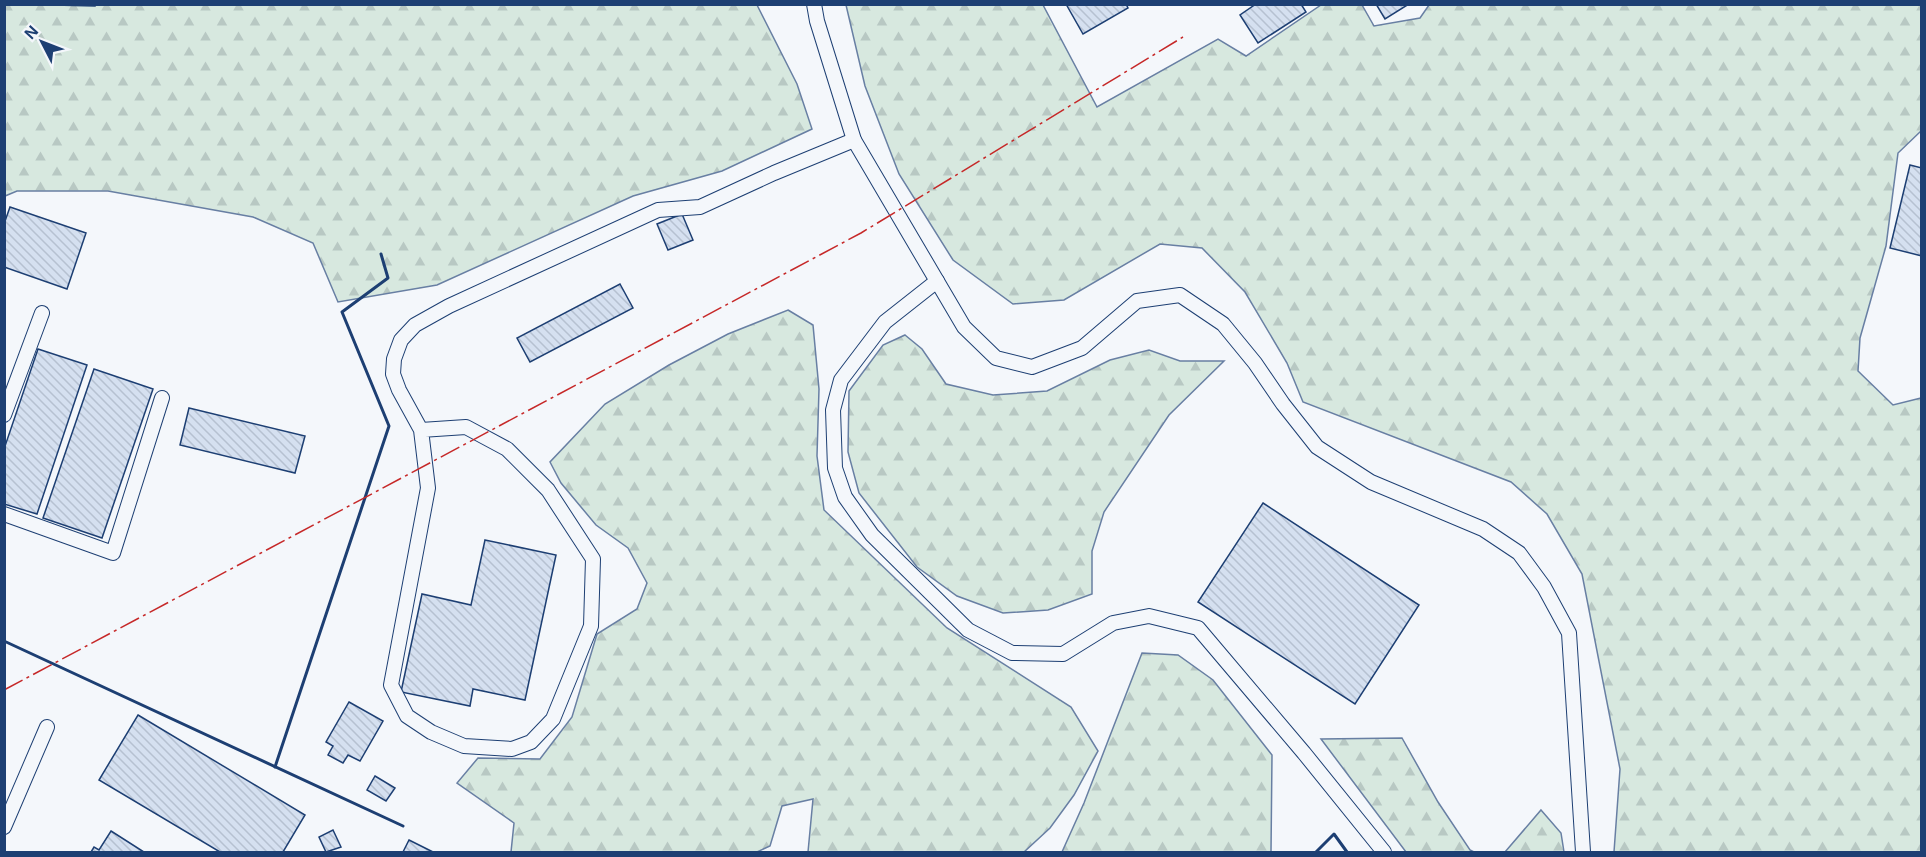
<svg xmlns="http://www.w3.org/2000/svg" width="1926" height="857" font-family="Arial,sans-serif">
  <defs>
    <pattern id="forest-firs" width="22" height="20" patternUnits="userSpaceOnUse" patternTransform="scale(1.5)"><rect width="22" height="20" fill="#d7e8df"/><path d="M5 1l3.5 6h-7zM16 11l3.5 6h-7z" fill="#b8c8c3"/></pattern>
    <pattern id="building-back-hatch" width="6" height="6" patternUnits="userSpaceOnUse" patternTransform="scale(1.5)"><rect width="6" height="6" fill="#d5e0f0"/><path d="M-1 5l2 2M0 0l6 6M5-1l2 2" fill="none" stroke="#b6c1d1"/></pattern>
  </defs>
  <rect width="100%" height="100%" fill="#f4f7fb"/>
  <!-- forest -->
  <g fill="url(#forest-firs)" stroke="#687fa3" stroke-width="1.5">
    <polygon points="5,5 757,5 797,84 812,129 722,171 633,196 437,285 338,302 313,243 253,217 108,191 17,191 5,196"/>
    <polygon points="1429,5 1921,5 1921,131 1898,153 1886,246 1860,338 1858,371 1893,405 1921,398 1921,852 1614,852 1620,769 1582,574 1547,514 1511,482 1303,402 1287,363 1245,292 1202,248 1160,244 1064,300 1013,304 953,260 899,174 865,86 846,5 1043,5 1097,107 1218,39 1246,56 1321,5 1362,5 1374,26 1420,18"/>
    <polygon points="788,310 813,325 819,389 817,456 824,510 947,628 1071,707 1098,751 1074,795 1050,828 1024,852 808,852 813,799 782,806 770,846 757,852 511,852 514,823 457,783 478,758 540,759 572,717 597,634 637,609 647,583 628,548 596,525 561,483 550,462 605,404 669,365 728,334"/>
    <polygon points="905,335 922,349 946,384 993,395 1047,391 1110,360 1149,350 1180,361 1224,361 1169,415 1104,512 1092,551 1092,594 1048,610 1003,613 957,596 917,567 859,493 848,452 849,391 883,345"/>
    <polygon points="1142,653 1178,655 1213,680 1272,755 1271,852 1062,852 1084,803"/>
    <polygon points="1402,738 1438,802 1470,850 1474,852 1406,852 1321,739"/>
    <polygon points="1541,810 1561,833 1564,852 1505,852"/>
  </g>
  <!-- building -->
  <g fill="url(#building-back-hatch)" stroke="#1d3f73" stroke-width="1.5">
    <polygon points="10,4 95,4 95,6"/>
    <polygon points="1066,4 1126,4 1128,8 1083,34"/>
    <polygon points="1256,4 1301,4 1306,12 1258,43 1240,15"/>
    <polygon points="1376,4 1409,4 1385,19"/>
    <polygon points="1910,165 1922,168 1922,256 1890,248"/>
    <polygon points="10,207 86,233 67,289 4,267 4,224"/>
    <polygon points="682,214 693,240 668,250 657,224"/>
    <polygon points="620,284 633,308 530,362 517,338"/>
    <polygon points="38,349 87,365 37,514 4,504 4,449"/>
    <polygon points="94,369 153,389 102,538 43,518"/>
    <polygon points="189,408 305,436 295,473 180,445"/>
    <polygon points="1263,503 1419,605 1355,704 1198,602"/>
    <polygon points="485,540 556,555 525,700 473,689 470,706 401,692 422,594 471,605"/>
    <polygon points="349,702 383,721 360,761 348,755 343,763 328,755 333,746 326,742"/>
    <polygon points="138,715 305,815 283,852 220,852 99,780"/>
    <polygon points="375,776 395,788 386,801 367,790"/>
    <polygon points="333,830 341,847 326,852 319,837"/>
    <polygon points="111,831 144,852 91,852 94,847 99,850"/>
    <polygon points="409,840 433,852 403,852"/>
  </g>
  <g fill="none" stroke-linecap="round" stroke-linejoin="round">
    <defs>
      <g id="lane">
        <polyline points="814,4 817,21 854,140 964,327 996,358 1032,367 1082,348 1137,301 1180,295 1223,324 1255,363 1283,404 1317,447 1371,482 1483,529 1519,553 1544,587 1569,633 1583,852"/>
        <polyline points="937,281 885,322 841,380 833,410 835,468 845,497 872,535 968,630 1012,653 1063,654 1113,623 1149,616 1198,628 1304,753 1384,852"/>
        <polyline points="4,415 42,313"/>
        <polyline points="421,430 466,427 507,449 548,490 593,559 591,626 553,719 531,742 512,749 464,746 431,732 407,716 391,685 428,488 421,430 399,390 393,374 394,359 401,340 415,325 449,306 658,210 700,207 774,173 854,140"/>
        <polyline points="4,514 113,553 162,398"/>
        <polyline points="4,827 47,727"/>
      </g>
    </defs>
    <!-- lane casing -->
    <use href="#lane" stroke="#1d3f73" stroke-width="16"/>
    <!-- lane -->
    <use href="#lane" stroke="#f4f7fb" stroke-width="14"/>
    <!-- wall -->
    <g stroke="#1d3f73" stroke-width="3">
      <polyline points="4,641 403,826"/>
      <polyline points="275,767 389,426 342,312 388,278 381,254"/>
      <polyline points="1316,852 1334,834 1347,852"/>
    </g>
    <!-- power -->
    <polyline stroke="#c62828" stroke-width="1.5" stroke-dasharray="21 4.5 3 4.5" stroke-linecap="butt" points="4,690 861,233 1183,37"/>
  </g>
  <!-- border -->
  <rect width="1926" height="857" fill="none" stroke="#1d3f73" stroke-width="12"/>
  <!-- north arrow -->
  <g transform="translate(42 42) rotate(312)" stroke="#f4f7fb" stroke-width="4.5" paint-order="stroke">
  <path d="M0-4.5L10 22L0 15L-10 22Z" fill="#1d3f73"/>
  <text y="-9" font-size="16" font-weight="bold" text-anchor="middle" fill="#1d3f73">N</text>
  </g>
</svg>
